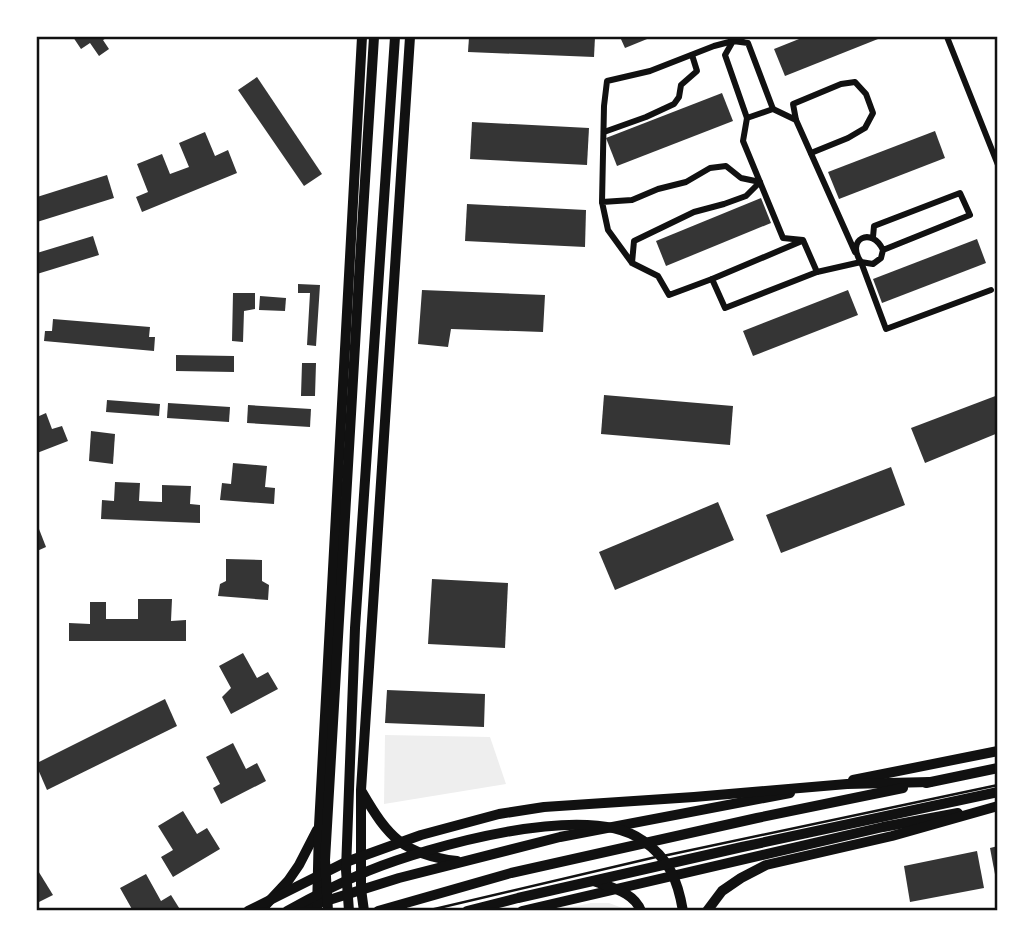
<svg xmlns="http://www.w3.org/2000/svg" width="1035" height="948" font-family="'DM Sans',sans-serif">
  <rect width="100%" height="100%" fill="#fff"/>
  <!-- green -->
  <g fill="#eee">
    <polygon points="385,735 490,737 506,784 384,804"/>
    <polygon points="591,903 609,903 625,909 626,911 553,911"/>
  </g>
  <!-- building -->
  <g fill="#353535">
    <polygon points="73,37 108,37 103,40 109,49 99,56 90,43 81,49"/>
    <polygon points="469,37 595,37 594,57 468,52"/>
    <polygon points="620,37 652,37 625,48"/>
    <polygon points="804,37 883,37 785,76 774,49"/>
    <polygon points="257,77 322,174 304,186 238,90"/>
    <polygon points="722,93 733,121 617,166 606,138"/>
    <polygon points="472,122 589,128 587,165 470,159"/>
    <polygon points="935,131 945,158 839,199 828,172"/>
    <polygon points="205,132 215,156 228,150 237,173 142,212 136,197 148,192 137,164 162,154 170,174 189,167 179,143"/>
    <polygon points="107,175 114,198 37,222 37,197"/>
    <polygon points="761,198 771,223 666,266 656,241"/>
    <polygon points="467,204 586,210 585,247 465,241"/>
    <polygon points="93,236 99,255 37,274 37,253"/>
    <polygon points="977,239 986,263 882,303 873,279"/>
    <polygon points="298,284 320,285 316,346 307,345 310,293 298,293"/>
    <polygon points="422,290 545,295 543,332 451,329 448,347 418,344"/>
    <polygon points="848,290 858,315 753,356 743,331"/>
    <polygon points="233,293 255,293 255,309 244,311 243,342 232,341"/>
    <polygon points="260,296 286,298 285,311 259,310"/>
    <polygon points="53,319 150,327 149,337 155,337 154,351 44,341 45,331 52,331"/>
    <polygon points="176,355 234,356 234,372 176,371"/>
    <polygon points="302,363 316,363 315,396 301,396"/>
    <polygon points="604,395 733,406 730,445 601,434"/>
    <polygon points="998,395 998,433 925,463 911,428"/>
    <polygon points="107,400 160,404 159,416 106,412"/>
    <polygon points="168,403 230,407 229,422 167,418"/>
    <polygon points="248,405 311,409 310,427 247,423"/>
    <polygon points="46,413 52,429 62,426 68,441 37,453 37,417"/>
    <polygon points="91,431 115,434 113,464 89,461"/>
    <polygon points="233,463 267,466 265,487 275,488 274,504 220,500 222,483 231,484"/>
    <polygon points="891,467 905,505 781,553 766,515"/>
    <polygon points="115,482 140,483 139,501 162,502 162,485 191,486 190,504 200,505 200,523 101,519 102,500 114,501"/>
    <polygon points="718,502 734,540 615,590 599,552"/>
    <polygon points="37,529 39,529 46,547 37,551"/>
    <polygon points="226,559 262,560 262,581 269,585 268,600 218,596 220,584 226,581"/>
    <polygon points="432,579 508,583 505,648 428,644"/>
    <polygon points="138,599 172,599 171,621 186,620 186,641 69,641 69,623 90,624 90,602 106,602 106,619 138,619"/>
    <polygon points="243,653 257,678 268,672 278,689 231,714 222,697 231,688 219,666"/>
    <polygon points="387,690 485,694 484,727 385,723"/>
    <polygon points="165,699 177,726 47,790 37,767 37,763"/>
    <polygon points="233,743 246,769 257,763 266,781 221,804 213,788 220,784 206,757"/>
    <polygon points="183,811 197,834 207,828 220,849 173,877 161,857 173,850 158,826"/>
    <polygon points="998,846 998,885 997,885 990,848"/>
    <polygon points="977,851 984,888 910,902 904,866"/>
    <polygon points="37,869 53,895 37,903"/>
    <polygon points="146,874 161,901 171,895 181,911 133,911 120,888"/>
  </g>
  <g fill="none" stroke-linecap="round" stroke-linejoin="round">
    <!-- service -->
    <g stroke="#111" stroke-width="2.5">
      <polyline points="663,856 998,785"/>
      <polyline points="426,911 656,857"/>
    </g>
    <!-- minor -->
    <g stroke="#111" stroke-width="6">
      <polyline points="947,37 998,165"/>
      <polyline points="747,118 725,55 733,41 748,43 773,109"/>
      <polyline points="796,120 793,104 841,84 855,82 866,94 873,113 865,128 848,138 811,153"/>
      <polyline points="604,132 646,117 674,104 679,97 681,85 697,71 692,55"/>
      <polyline points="602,202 604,106 607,81 650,71 714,46 733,41 743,37"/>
      <path d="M873 237 874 226 960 193 970 215 883 250 881 258 873 264 861 262C845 239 872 226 883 250"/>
      <polyline points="802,241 712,279 725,308 817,272"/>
      <polyline points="855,252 796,120 773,109 747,118 743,141 783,238 803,240 817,272 861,262 886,329 991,290"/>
      <polyline points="632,263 634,241 694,212 724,204 746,196 760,182 741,178 726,166 710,168 686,182 658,189 632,200 602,202 608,230 632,263 658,276 669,295 712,279"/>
    </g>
    <!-- primary -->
    <g stroke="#111" stroke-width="10">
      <polyline points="853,780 998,751"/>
      <path d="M362 792C388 837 404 855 457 861"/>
      <polyline points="260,911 288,881 299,865 317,830"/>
      <polyline points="294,911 399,878 560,837 790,793"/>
      <polyline points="317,911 319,826 362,37"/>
      <polyline points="364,911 361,889 361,790 410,37"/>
      <polyline points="522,911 883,827 958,813"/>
    </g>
    <!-- trunk -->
    <g stroke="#111" stroke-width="10">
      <polyline points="926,783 998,768"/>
      <path d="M594 881C612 888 634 892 641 911"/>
      <polyline points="248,911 346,862 421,835 499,814 544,807 694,797 847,784 930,782"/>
      <path d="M287 911C312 897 342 882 368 871 427 847 587 801 642 840 669 858 678 881 683 911"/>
      <polyline points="328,911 325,860 359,277 374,37"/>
      <polyline points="349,911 346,870 355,628 395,37"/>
      <polyline points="378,911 511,873 757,818 903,788"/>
      <polyline points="467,911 518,898 742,847 998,792"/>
      <polyline points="707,911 722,891 741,878 766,865 892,836 998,806"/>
    </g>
  </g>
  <!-- border -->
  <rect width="1035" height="948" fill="none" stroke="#ffffff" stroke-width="77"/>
  <rect x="38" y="38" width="958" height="871" fill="none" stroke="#111" stroke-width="2.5"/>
</svg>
